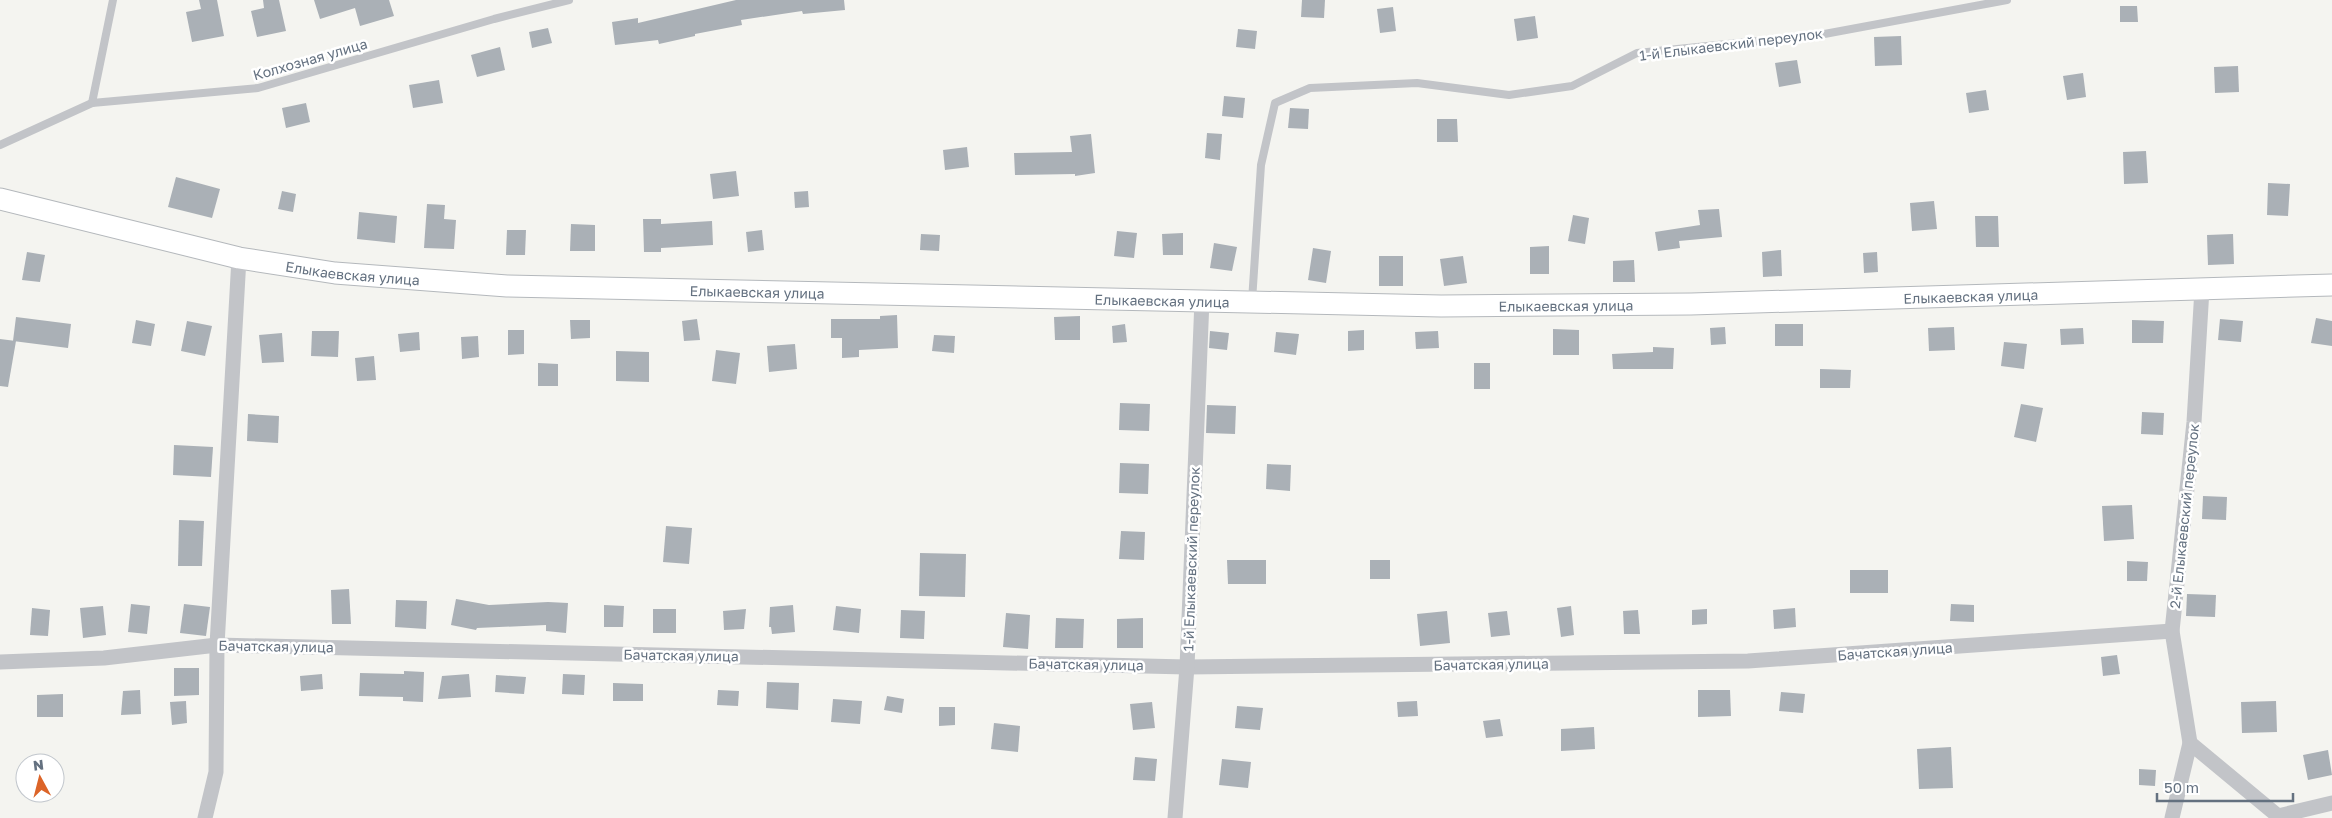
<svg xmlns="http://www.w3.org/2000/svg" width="2332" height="818" font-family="'Golos Text',sans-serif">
  <rect width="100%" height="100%" fill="#f4f4f0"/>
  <!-- building -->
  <g fill="#aab0b6">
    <polygon points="199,0 217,0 224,36 192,42 186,12 201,9"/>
    <polygon points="263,0 279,0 286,31 257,37 251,11 264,8"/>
    <polygon points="314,0 389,0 394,16 360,26 355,8 320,19"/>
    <polygon points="736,0 844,0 845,10 803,14 802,11 741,20 742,25 695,34 695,36 659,44 658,40 615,45 612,22 638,18 638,23"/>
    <polygon points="1302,0 1325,0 1324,18 1301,17"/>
    <polygon points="2120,6 2137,6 2138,22 2120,22"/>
    <polygon points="1393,7 1396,31 1380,33 1377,9"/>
    <polygon points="1535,16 1538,38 1517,41 1514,19"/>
    <polygon points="548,28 552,43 532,48 529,32"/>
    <polygon points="1238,29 1257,31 1255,49 1236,47"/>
    <polygon points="1901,36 1902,65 1875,66 1874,37"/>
    <polygon points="500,47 505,70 477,77 471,55"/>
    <polygon points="1797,60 1801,83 1779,87 1775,63"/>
    <polygon points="2238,66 2239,92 2215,93 2214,67"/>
    <polygon points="2083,73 2086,97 2067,100 2063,76"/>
    <polygon points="439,80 443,103 413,108 409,85"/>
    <polygon points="1986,90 1989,110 1969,113 1966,93"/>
    <polygon points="1224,96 1245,98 1243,118 1222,116"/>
    <polygon points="306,103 310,122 286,128 282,108"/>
    <polygon points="1290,108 1309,109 1308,129 1288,128"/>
    <polygon points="1437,119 1457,119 1458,142 1437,142"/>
    <polygon points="1207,133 1222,134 1220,160 1205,158"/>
    <polygon points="1091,134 1095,173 1075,176 1075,174 1015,175 1014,153 1072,152 1070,136"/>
    <polygon points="967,147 969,167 945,170 943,150"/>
    <polygon points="2146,151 2148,183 2124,184 2123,152"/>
    <polygon points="736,171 739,196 713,199 710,174"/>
    <polygon points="176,177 220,189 212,218 168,207"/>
    <polygon points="2268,183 2290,184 2288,216 2267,215"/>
    <polygon points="282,191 296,194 293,212 278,209"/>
    <polygon points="808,191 809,207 795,208 794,192"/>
    <polygon points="1934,201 1937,229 1912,231 1910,203"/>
    <polygon points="427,204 445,205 444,219 456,220 454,249 424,248"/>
    <polygon points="1719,209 1722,237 1679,241 1680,248 1658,251 1655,232 1700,225 1698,210"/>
    <polygon points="359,212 397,216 395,243 357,239"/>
    <polygon points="1573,215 1589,218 1585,244 1568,241"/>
    <polygon points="1975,216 1998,216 1999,247 1976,247"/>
    <polygon points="643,219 661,219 661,224 712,221 713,245 661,248 661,252 644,252"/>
    <polygon points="571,224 595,225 595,251 570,251"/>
    <polygon points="507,230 526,230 525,255 506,255"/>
    <polygon points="762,230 764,250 748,252 746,232"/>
    <polygon points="1117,231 1137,233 1134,258 1114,256"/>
    <polygon points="1183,233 1183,255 1163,255 1162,234"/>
    <polygon points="921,234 940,235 939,251 920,250"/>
    <polygon points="2233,234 2234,264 2208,265 2207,235"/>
    <polygon points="1214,243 1237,247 1232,271 1210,268"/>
    <polygon points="1549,246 1549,274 1530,274 1530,247"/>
    <polygon points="1313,248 1331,251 1326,283 1308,280"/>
    <polygon points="1781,250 1782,276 1763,277 1762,252"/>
    <polygon points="27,252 45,255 40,282 22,280"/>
    <polygon points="1877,252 1878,272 1864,273 1863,253"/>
    <rect x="1379" y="256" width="24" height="30"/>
    <polygon points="1463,256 1467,283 1444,286 1440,259"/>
    <polygon points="1634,260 1635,282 1613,282 1613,261"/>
    <polygon points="897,315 898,348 859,350 859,357 842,358 842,338 831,338 831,319 880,319 880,316"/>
    <polygon points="1080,316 1080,340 1055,340 1054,317"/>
    <polygon points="16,317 71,324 68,348 13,341"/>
    <polygon points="2316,318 2332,321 2332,346 2311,343"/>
    <polygon points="697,319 700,340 684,341 682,321"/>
    <polygon points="2220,319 2243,321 2241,342 2218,340"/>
    <polygon points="136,320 155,324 151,346 132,343"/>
    <polygon points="570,320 590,320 590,338 571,339"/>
    <polygon points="2132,320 2164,321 2163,343 2132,343"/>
    <polygon points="187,321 212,326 205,356 181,351"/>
    <polygon points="1125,324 1127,342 1113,343 1112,326"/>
    <rect x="1775" y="324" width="28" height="22"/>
    <polygon points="1725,327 1726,344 1711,345 1710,328"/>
    <polygon points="1954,327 1955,350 1929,351 1928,328"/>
    <polygon points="2083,328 2084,344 2061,345 2060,329"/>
    <polygon points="1553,329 1579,330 1579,355 1553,355"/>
    <polygon points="508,330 524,330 524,354 508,355"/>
    <polygon points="1364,330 1364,350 1348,351 1348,331"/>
    <polygon points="312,331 339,331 338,357 311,356"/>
    <polygon points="1210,331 1229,333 1227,350 1209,348"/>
    <polygon points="1438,331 1439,348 1416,349 1415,332"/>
    <polygon points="419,332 420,350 400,352 398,334"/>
    <polygon points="1276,332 1299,334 1296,355 1274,352"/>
    <polygon points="282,333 284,362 262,363 259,335"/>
    <polygon points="934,335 955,336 954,353 932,351"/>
    <polygon points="478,336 479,357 462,359 461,337"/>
    <polygon points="0,339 16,341 8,387 0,386"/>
    <polygon points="2004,342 2027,344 2024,369 2001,366"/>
    <polygon points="795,344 797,369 769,372 767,346"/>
    <polygon points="1653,347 1674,348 1673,369 1613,369 1612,354 1653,352"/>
    <polygon points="716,350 740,353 736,384 712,381"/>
    <polygon points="616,351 649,352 649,382 616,381"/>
    <polygon points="374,356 376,380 357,381 355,358"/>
    <polygon points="538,363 558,364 558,386 538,386"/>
    <rect x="1474" y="363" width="16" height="26"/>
    <polygon points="1820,369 1851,370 1850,388 1820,388"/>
    <polygon points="1120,403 1150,404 1149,431 1119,430"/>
    <polygon points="2021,404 2043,408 2036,442 2014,437"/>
    <polygon points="1207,405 1236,406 1235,434 1206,433"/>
    <polygon points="2142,412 2164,413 2163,435 2141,434"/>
    <polygon points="248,414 279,416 278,443 247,441"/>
    <polygon points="174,445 213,447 211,477 173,475"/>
    <polygon points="1120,463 1149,464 1148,494 1119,493"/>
    <polygon points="1267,464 1291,465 1290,491 1266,489"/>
    <polygon points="2203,496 2227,497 2226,520 2202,519"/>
    <polygon points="2132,505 2134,539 2104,541 2102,506"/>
    <polygon points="179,520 204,521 202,566 178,566"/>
    <polygon points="666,526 692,528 689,564 663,562"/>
    <polygon points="1121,531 1145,532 1144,560 1119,559"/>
    <polygon points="920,553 966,554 965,597 919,596"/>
    <polygon points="1227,560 1266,560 1266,584 1228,584"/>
    <rect x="1370" y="560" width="20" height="19"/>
    <polygon points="2127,561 2148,562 2147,581 2127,581"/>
    <rect x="1850" y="570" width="38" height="23"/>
    <polygon points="349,589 351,624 332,624 331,590"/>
    <polygon points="2187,594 2216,595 2215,617 2186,616"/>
    <polygon points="456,599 489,605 548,602 568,603 566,633 546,631 546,625 477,628 476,630 451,625"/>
    <polygon points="396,600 427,601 426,629 395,627"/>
    <polygon points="131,604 150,606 147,634 128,632"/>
    <polygon points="184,604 210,607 206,636 180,633"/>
    <polygon points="1951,604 1974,605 1974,622 1950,621"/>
    <polygon points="604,605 624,606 623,627 604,627"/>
    <polygon points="793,605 795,632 772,634 771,627 769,627 770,607"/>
    <polygon points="103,606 106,635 83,638 80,608"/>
    <polygon points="836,606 861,609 859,633 833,630"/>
    <polygon points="1571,606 1574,635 1561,637 1557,608"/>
    <polygon points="32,608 50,610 48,636 30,635"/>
    <polygon points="1795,608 1796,627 1774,629 1773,610"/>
    <rect x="653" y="609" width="23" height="24"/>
    <polygon points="746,609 744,629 724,630 723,611"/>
    <polygon points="1707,609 1707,624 1692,625 1692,610"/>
    <polygon points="901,610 925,611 924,639 900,638"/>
    <polygon points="1638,610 1640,634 1624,634 1623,611"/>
    <polygon points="1447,611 1450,643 1420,646 1417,614"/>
    <polygon points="1507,611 1510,635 1491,637 1488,613"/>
    <polygon points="1006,613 1030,615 1028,649 1003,647"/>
    <polygon points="1056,618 1084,619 1083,648 1055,648"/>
    <polygon points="1143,618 1143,648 1117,648 1117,619"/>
    <polygon points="2117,655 2120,674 2103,676 2101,657"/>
    <polygon points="174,668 199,668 199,695 174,696"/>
    <polygon points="404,671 424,672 423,702 403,701 403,697 359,696 360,673 404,674"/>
    <polygon points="322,674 323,689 301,691 300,676"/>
    <polygon points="469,674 471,697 438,699 442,676"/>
    <polygon points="563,674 585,675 584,695 562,694"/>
    <polygon points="496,675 526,677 524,694 495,692"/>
    <polygon points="767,682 799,683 798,710 766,708"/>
    <polygon points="613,683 643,684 643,701 613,701"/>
    <polygon points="140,690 141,714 121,715 123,691"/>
    <polygon points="718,690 739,691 738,706 717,705"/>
    <polygon points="1698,690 1730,690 1731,716 1698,717"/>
    <polygon points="1781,692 1805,694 1803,713 1779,711"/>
    <polygon points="63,694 63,717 37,717 37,695"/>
    <polygon points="887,696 904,699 902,713 884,710"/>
    <polygon points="833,699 862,701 860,724 831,722"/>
    <polygon points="186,701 187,723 172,725 170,702"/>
    <polygon points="1417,701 1418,716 1398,717 1397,702"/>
    <polygon points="2276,701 2277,732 2242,733 2241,702"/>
    <polygon points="1152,702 1155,728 1133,730 1130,704"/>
    <polygon points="1237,706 1263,708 1260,730 1235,728"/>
    <polygon points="939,707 955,707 955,725 939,726"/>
    <polygon points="1500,719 1503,736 1486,738 1483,721"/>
    <polygon points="994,723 1020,726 1018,752 991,749"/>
    <polygon points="1594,727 1595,749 1561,751 1561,729"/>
    <polygon points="1951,747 1953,788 1919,789 1917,749"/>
    <polygon points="2328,750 2332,775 2308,780 2303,755"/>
    <polygon points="1135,757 1157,759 1155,781 1133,780"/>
    <polygon points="1222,759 1251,762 1248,788 1219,785"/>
    <polygon points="2139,769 2156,770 2155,786 2139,785"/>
  </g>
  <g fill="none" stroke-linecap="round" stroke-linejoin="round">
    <defs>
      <g id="secondary">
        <path id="s1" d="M0 199 239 258 335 273 507 286 1441 306 1691 304 2332 285"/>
      </g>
    </defs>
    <!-- secondary casing -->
    <use href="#secondary" stroke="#b4b8bc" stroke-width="23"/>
    <!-- lane -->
    <g stroke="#c2c4c8" stroke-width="8">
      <polyline points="92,103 113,0"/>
      <polyline points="0,145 92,103 258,88 494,19 569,0"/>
      <polyline points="1252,301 1261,165 1275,103 1310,88 1417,83 1509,95 1572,86 1637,53 1819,35 2007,0"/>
    </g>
    <!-- street -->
    <g stroke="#c2c4c8" stroke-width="15">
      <polyline points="0,662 104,658 217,645 1187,667 1748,661 2172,631"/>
      <polyline points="2190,743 2172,631 2194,422 2202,289"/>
      <polyline points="205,818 216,772 217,645 239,258"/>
      <polyline points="1175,818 1187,667 1202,300"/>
      <polyline points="2172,818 2190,743 2278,816 2332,803"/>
    </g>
    <!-- secondary -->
    <use href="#secondary" stroke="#fff" stroke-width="21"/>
  </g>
  <g text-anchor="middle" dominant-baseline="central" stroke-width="5" stroke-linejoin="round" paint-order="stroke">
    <!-- street labels -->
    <g font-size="14" fill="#647180" stroke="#fff">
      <text transform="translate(1731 44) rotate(-7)">1-й Елыкаевский переулок</text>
      <text transform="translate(310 59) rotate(-16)">Колхозная улица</text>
      <text stroke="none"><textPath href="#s1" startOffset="361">Елыкаевская улица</textPath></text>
      <text stroke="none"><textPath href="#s1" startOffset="766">Елыкаевская улица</textPath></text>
      <text stroke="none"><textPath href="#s1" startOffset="1980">Елыкаевская улица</textPath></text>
      <text stroke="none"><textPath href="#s1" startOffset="1171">Елыкаевская улица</textPath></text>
      <text stroke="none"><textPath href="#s1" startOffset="1575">Елыкаевская улица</textPath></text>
      <text transform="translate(2184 516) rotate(-84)">2-й Елыкаевский переулок</text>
      <text transform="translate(1191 559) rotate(-88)">1-й Елыкаевский переулок</text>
      <text transform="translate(276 646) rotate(1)">Бачатская улица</text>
      <text transform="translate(1895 651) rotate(-4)">Бачатская улица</text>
      <text transform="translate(681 655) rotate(1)">Бачатская улица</text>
      <text transform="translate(1086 664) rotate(1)">Бачатская улица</text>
      <text transform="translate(1491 664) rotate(-1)">Бачатская улица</text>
    </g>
  </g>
  <!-- north arrow -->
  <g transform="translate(40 778) rotate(353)"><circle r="24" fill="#ffffff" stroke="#c1c6cc"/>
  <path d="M0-4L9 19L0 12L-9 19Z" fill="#dc6428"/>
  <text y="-8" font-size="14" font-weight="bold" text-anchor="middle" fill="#647180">N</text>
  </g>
  <!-- scale -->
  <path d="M2157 793v8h136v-8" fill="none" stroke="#647180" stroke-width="2.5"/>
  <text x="2164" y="793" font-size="15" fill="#647180" stroke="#ffffff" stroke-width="4" paint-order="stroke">50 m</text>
</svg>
